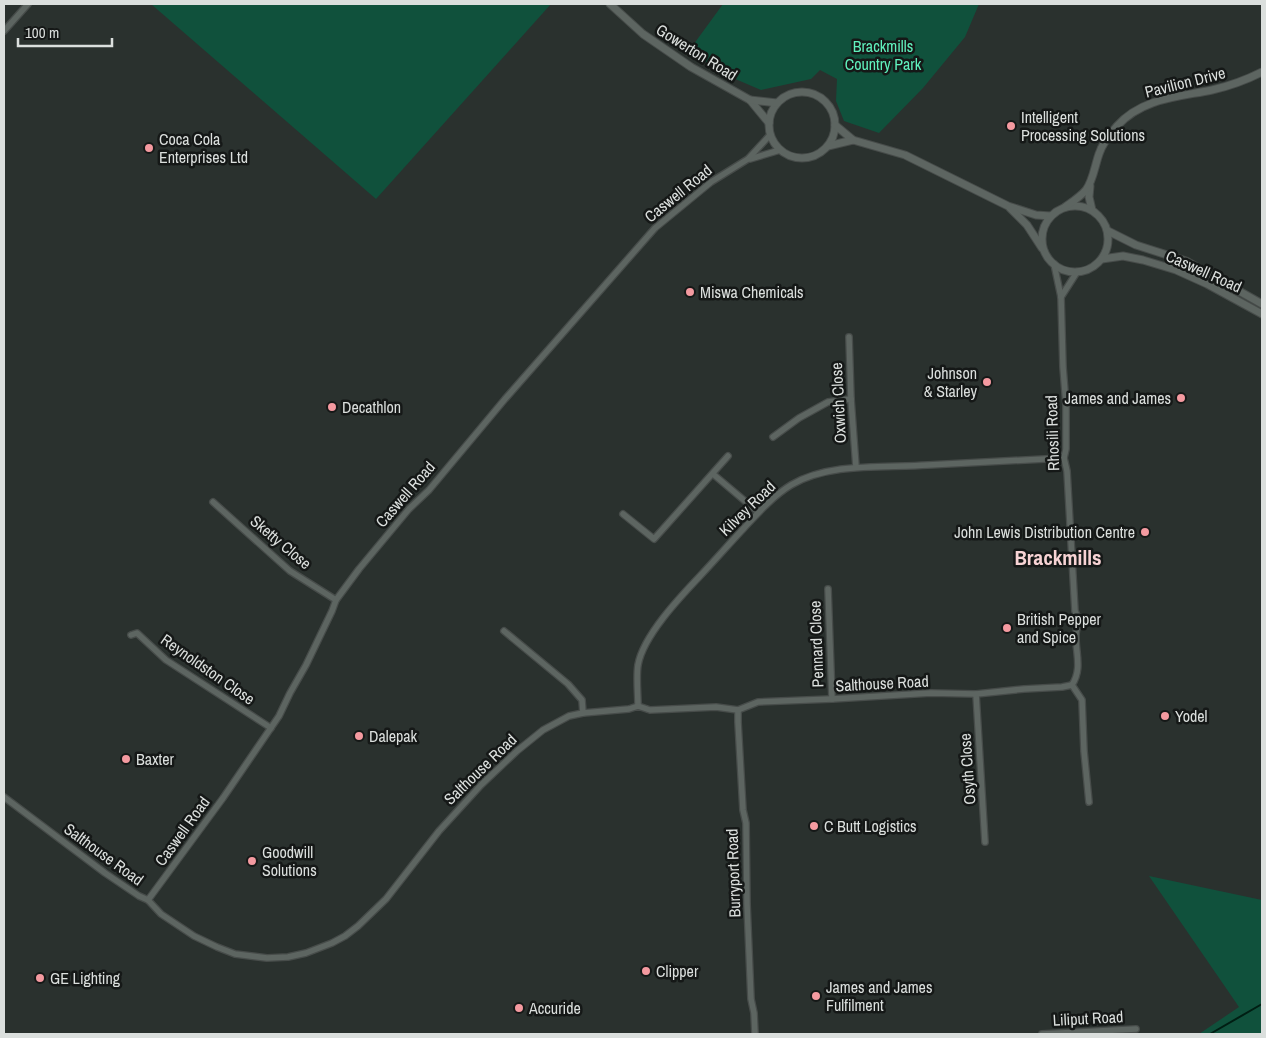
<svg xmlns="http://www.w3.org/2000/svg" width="1266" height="1038" font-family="'Archivo Narrow',sans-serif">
  <rect width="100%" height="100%" fill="#2a312e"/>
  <!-- green -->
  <g fill="#10513c">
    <polygon points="151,4 551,4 376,199"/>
    <polygon points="723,4 979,4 965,37 923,88 879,133 844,121 836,101 837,79 820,70 811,79 761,90 733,78 688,52"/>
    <polygon points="1149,876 1262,900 1262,1034 1199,1034 1239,1007"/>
  </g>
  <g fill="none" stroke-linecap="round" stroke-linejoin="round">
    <!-- stream -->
    <polyline stroke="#001e13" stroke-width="2" points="1210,1034 1262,1004"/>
    <defs>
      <g id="minor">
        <polyline points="4,31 28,4"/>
        <polyline points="750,159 780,150"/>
        <path d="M1054 264 1061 297 1063 367 1066 405V449L1064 458 1067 471 1075 611C1081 624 1077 622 1076 634 1075 652 1083 668 1072 685L1082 700 1084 751 1089 802"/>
        <polyline points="1061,297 1077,272"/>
        <polyline points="849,337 851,399 856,467"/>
        <polyline points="773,437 799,418 828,402 851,399"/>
        <polyline points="713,474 758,512"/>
        <polyline points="213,502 290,571 336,600"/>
        <polyline points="623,514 654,539 728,456"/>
        <polyline points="828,589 832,699"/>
        <polyline points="504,631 568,684 582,700 583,713"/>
        <polyline points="131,635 137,633 166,660 271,728"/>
        <polyline points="976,694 985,842"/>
        <path d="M638 706C638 694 636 677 638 665 643 636 680 597 700 576 715 560 729 544 744 528 758 513 773 496 791 485 829 462 885 468 928 465 973 463 1018 460 1064 458"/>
        <polyline points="738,710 738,722 743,810 746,823 747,904 751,999 754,1013 755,1034"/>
        <polyline points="4,797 105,873 139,896 148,900 161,914 194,936 217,947 235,954 267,958 288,957 306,953 332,943 345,936 358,926 386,899 439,831 481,785 517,751 543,730 569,716 583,713 629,709 638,706 650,710 716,707 738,710 758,702 832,699 931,693 976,694 1024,689 1062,687 1072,685"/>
        <polyline points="148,900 223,798 279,716 290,693 306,665 332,611 336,600 359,569 409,509 429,490 505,399 655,228 711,182 748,159 770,135"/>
        <polyline points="1042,1034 1136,1029"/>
      </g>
      <g id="tertiary">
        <polyline points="610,4 643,34 691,67 750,100 769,123"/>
        <circle cx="802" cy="125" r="33"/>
        <polyline points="750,100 777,103"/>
        <polyline points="835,125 853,140 905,155 1008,206 1036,215 1051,216"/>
        <polyline points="828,146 853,140"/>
        <polyline points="1090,186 1089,197 1092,210"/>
        <circle cx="1075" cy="239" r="33"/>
        <path d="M1065 207C1072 202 1080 197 1086 190 1093 181 1095 165 1099 154 1102 144 1110 134 1117 126 1142 98 1178 97 1212 90 1230 86 1246 80 1262 72"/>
        <polyline points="1010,208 1027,225 1042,248"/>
        <polyline points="1108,231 1136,245 1186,261 1262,304"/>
        <polyline points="1102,259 1123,256 1143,260 1176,270 1207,284 1262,314"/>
      </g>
    </defs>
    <!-- minor casing -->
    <use href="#minor" stroke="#474c4a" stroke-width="8"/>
    <!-- tertiary casing -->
    <use href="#tertiary" stroke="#474c4a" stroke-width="9"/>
    <!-- minor -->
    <use href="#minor" stroke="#5d6561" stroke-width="5.5"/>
    <!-- tertiary -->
    <use href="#tertiary" stroke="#5d6561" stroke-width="7"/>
  </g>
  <!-- markers -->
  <g fill="#f49aa0" stroke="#151817" stroke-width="2">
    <circle cx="1011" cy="126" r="5"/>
    <circle cx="149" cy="148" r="5"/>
    <circle cx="690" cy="292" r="5"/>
    <circle cx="987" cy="382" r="5"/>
    <circle cx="1181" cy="398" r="5"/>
    <circle cx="332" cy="407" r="5"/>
    <circle cx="1145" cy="532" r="5"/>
    <circle cx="1007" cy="628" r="5"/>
    <circle cx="1165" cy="716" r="5"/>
    <circle cx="359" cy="736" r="5"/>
    <circle cx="126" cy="759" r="5"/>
    <circle cx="814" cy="826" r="5"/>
    <circle cx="252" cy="861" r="5"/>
    <circle cx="646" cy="971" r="5"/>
    <circle cx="40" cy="978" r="5"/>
    <circle cx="816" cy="996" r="5"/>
    <circle cx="519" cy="1008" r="5"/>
  </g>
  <g text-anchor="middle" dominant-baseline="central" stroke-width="5" stroke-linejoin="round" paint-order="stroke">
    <!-- park labels -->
    <g font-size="16" fill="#60f1bd" stroke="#151817">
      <text x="883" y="46">Brackmills<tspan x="883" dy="18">Country Park</tspan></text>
    </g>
    <!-- street labels -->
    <g font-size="16" fill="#dbdfdd" stroke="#151817">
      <text transform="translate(697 52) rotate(32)">Gowerton Road</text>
      <text transform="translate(1185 82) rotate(-14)">Pavilion Drive</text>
      <text transform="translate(678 193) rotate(-39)">Caswell Road</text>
      <text transform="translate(1204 271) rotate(24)">Caswell Road</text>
      <text transform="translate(838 403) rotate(-93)">Oxwich Close</text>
      <text transform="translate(1052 433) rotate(-92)">Rhosili Road</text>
      <text transform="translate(405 494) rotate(-49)">Caswell Road</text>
      <text transform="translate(747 508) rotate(-44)">Kilvey Road</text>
      <text transform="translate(281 542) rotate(40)">Sketty Close</text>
      <text transform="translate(816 644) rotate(-92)">Pennard Close</text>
      <text transform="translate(208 669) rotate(35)">Reynoldston Close</text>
      <text transform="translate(882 683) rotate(-3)">Salthouse Road</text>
      <text transform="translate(480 769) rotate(-44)">Salthouse Road</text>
      <text transform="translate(967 769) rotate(-94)">Osyth Close</text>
      <text transform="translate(182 831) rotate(-54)">Caswell Road</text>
      <text transform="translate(104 854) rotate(36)">Salthouse Road</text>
      <text transform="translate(733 873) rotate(-92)">Burryport Road</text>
      <text transform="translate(1088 1018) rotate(-3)">Liliput Road</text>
    </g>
    <!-- poi labels -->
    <g font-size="16" fill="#dbdfdd" stroke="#151817" text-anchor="start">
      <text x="1021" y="117">Intelligent<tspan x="1021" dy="18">Processing Solutions</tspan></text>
      <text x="159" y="139">Coca Cola<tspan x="159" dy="18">Enterprises Ltd</tspan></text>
      <text x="700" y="292">Miswa Chemicals</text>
      <text x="977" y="373" text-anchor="end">Johnson<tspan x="977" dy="18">&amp; Starley</tspan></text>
      <text x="1171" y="398" text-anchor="end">James and James</text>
      <text x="342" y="407">Decathlon</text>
      <text x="1135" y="532" text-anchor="end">John Lewis Distribution Centre</text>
      <text x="1017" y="619">British Pepper<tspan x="1017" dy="18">and Spice</tspan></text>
      <text x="1175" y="716">Yodel</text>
      <text x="369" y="736">Dalepak</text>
      <text x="136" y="759">Baxter</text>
      <text x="824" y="826">C Butt Logistics</text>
      <text x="262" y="852">Goodwill<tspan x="262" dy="18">Solutions</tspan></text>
      <text x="656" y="971">Clipper</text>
      <text x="50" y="978">GE Lighting</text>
      <text x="826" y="987">James and James<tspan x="826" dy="18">Fulfilment</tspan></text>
      <text x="529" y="1008">Accuride</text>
    </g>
    <!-- district labels -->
    <g font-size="21" font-weight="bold" fill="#f7d3d4" stroke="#151817">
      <text x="1058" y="557">Brackmills</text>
    </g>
  </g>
  <!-- border -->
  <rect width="1266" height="1038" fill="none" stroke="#dbdfdd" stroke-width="10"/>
  <!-- scale -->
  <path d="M18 38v8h94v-8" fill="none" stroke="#dbdfdd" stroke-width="2.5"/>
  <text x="25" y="38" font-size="15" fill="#dbdfdd" stroke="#151817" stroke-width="4" paint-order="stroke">100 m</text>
</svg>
